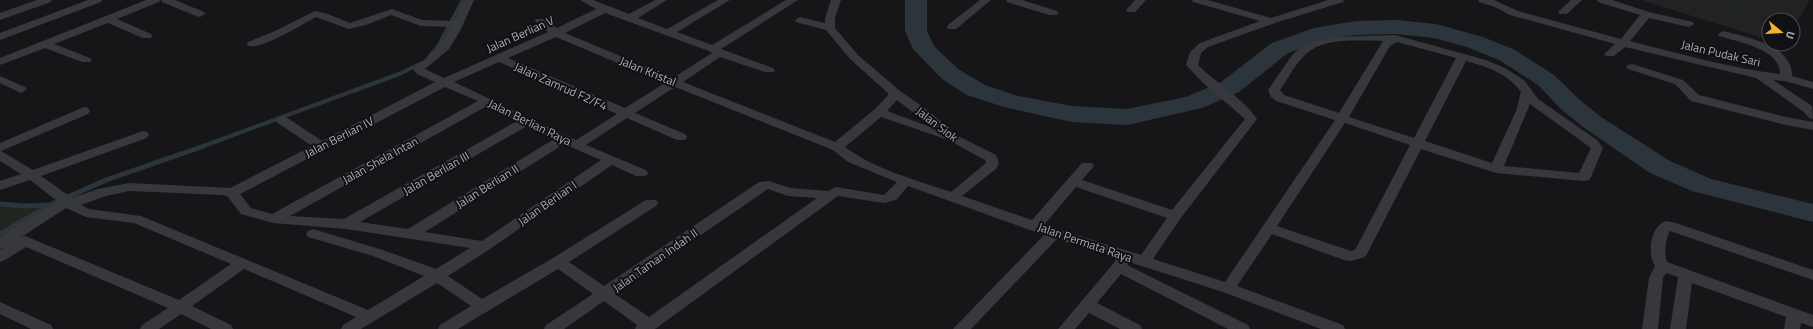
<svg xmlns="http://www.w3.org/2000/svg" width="1813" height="329" font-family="'Titillium Web',sans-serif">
  <rect width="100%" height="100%" fill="#161618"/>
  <!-- built -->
  <polygon fill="#222225" points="1645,0 1810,0 1793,28 1793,20 1769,20 1769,40 1644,1"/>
  <!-- green -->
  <g fill="#1e261f">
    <polygon points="1737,0 1755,5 1751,11 1717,1"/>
    <polygon points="0,205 24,207 48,205 0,233"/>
  </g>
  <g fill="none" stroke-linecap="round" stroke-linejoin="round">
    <!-- stream-far1 -->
    <g stroke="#2c353c" stroke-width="4">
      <polyline points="429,57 439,45 463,0"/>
      <polyline points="201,147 399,74 422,63"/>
    </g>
    <!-- stream -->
    <g stroke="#2c353c" stroke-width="5">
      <polyline points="0,204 25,206 50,205 106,180 204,146"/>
      <polyline points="0,234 50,205"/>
    </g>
    <!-- river -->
    <polygon fill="#2c353c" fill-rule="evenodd" points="905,0 927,0 927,31 934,46 958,69 985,85 1018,96 1072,106 1127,109 1186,97 1221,82 1272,43 1314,28 1356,21 1396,20 1436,24 1483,37 1515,50 1554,75 1580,100 1601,117 1670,161 1711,179 1813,204 1813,222 1692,191 1650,173 1583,127 1562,110 1538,85 1499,60 1467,47 1434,38 1396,34 1356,35 1326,39 1288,53 1239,92 1202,108 1127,125 1072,122 1004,107 967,95 942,79 913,49 905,31"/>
    <!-- street -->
    <g fill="#37383d" fill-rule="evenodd">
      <polygon points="37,0 52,0 51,2 0,20 0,13"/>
      <polygon points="88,0 102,0 101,2 0,40 0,33"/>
      <polygon points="146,0 160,0 159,2 117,19 151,34 152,36 151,38 143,38 108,23 54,44 90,58 92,60 90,62 82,62 45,48 0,65 0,58"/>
      <polygon points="161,0 175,0 204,12 205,14 200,17 196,16 162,2"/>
      <path d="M464 0H474L460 31 449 49 425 69 444 78 548 32 535 21 536 19H544L557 28 596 9 580 0H593L629 14 655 0H667L638 18 667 29 718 0H730L677 32 712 45 786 0H798L721 49 773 68 775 70 773 72H765L720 57 683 82 835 142 875 109 889 94 850 59 826 30 796 22 795 20 800 17 825 23V18L831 0H841L835 18V28L858 55 900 91 926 109 958 136 996 155 999 163 997 168 962 196 1032 220 1082 163H1092L1094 166 1082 180 1172 210 1245 119 1202 82 1186 65 1190 52 1200 43 1260 21 1193 2 1192 0H1208L1271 18 1328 0H1344L1343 2 1275 23 1208 47 1201 53 1198 65C1216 83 1243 98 1257 119L1180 219 1153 259 1225 282 1335 120 1276 101 1271 97 1268 90 1293 54 1305 44 1331 37 1395 35 1486 60 1505 68 1524 80 1538 99 1597 140 1603 148 1591 177 1589 180 1584 181 1496 173 1421 149 1367 254 1365 257 1351 261 1344 260 1272 234 1237 286 1343 325 1345 329H1321L1223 292 1129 262 1127 265 1248 325 1250 329H1228L1121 274 1097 303 1140 325 1142 329H1120L1089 313 1075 329H1058L1113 264 1117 258 1057 239 971 329H953L1044 235 908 186 896 200 884 203 838 196 655 329H635L637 325 604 301 564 329H544L546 325 593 294 558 269 458 329H438L440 325 471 306 437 283 361 329H341L343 325 356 317 244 269 192 306 231 325 233 329H211L181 314 159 329H140L142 325 168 308 26 247 5 260 0 262V250L4 248 0 249V237L57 201 30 180 0 190V181L21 174 0 161V143L84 107 88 108 90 111 88 114 1 151 33 170 143 131 147 132 149 135 147 138 41 176 72 198 98 189 129 183 230 188 312 146 278 123 276 120 278 117H286L322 141 435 82 417 74 413 69 438 48 451 27 421 26 391 15 366 25 349 29 316 17C303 24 261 50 248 46L247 44 248 42 275 31 315 11 328 14 350 23 392 9 422 20 454 21ZM605 13 709 51 712 53 673 78 565 33ZM556 37 665 83 625 108 508 58ZM1383 41 1339 113 1284 95 1280 90C1288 79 1295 64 1305 55 1323 37 1359 41 1383 41ZM1397 42 1456 58 1414 138 1349 117 1390 46ZM1466 61C1485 66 1509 74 1521 92L1516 111 1492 163 1425 141ZM499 62 617 114 576 140 454 82ZM445 87 478 101 272 214 251 208 240 194ZM675 87 833 150 848 162 897 182 884 195 836 187 828 191 790 188 769 181 759 182 604 286 569 262 656 206 658 203 656 200H646L553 258 482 299 448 276 490 249 612 165 636 176H646L648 173 646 170 586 145 627 118 677 140H685L687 137 685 134 635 113ZM897 100 933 128 887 111ZM1530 104 1591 148 1579 173 1504 166ZM487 106 517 121 344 219 290 216ZM881 117 948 140 985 160 986 163 951 192C916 180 874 169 845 147ZM1345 123 1410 145 1355 250 1351 251 1277 226ZM527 126 554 139 408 229 360 222ZM564 144 601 160 482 241 425 232ZM1076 187 1167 218 1141 255 1044 225ZM768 189 788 196 817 198 649 317 615 294ZM129 191 222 195 227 196 241 214 273 223 346 229 470 248 436 269 383 250 313 229 308 231 306 234 308 237 373 256 424 276 368 310 141 216 89 209 81 205 106 196ZM66 208 86 217 134 223 231 264 179 300 30 238 25 236 20 238Z"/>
      <polygon points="980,0 991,0 956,29 948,29 947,27 948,25"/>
      <polygon points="1006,0 1022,0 1057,11 1058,13 1057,15 1049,15 1007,2"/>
      <polygon points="1135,0 1146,0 1135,12 1127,12 1126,10"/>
      <path d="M1478 0H1494L1518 11 1621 39 1640 15 1598 2 1597 0H1612L1649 12 1693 22 1694 24 1689 27 1649 18 1630 41C1680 54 1730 68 1780 74 1781 49 1738 42 1719 36L1718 34 1723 31C1746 37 1793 45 1792 76L1813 82V89L1785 81 1773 80 1812 106 1813 119 1809 118 1804 112 1756 78 1625 47 1614 56H1606L1604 54 1615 44 1510 15 1495 7 1479 2Z"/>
      <polygon points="1571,0 1582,0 1567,14 1559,14 1558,12"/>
      <polygon points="1632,64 1683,80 1699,95 1786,117 1813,122 1813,130 1786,125 1691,101 1675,84 1628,69 1626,67 1628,65"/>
      <polygon points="0,76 25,87 27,89 21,93 0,83"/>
      <path d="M1666 221 1676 223 1813 270V280L1670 231C1665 240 1664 252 1667 262L1813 315V327L1801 323 1800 329H1784L1786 317 1692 283 1686 329H1670L1678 277 1666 273 1663 278 1658 329H1642L1649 278 1655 266C1647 254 1650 226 1666 221Z"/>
      <polygon points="0,302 51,325 53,329 31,329 0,314"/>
    </g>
  </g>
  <g text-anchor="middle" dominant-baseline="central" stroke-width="4" stroke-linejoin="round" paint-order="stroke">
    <!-- street labels -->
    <g font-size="12" fill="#a8adb8" stroke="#111113">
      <text transform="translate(520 34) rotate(-24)">Jalan Berlian V</text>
      <text transform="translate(1721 53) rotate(13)">Jalan Pudak Sari</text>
      <text transform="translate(648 71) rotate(22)">Jalan Kristal</text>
      <text transform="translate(561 86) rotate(24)">Jalan Zamrud F2/F4</text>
      <text transform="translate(530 122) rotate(26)">Jalan Berlian Raya</text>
      <text transform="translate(937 124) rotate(37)">Jalan Siok</text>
      <text transform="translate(339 137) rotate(-27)">Jalan Berlian IV</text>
      <text transform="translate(380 160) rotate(-29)">Jalan Shela Intan</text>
      <text transform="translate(436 173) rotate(-30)">Jalan Berlian III</text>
      <text transform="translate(487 186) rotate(-32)">Jalan Berlian II</text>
      <text transform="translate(547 203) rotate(-35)">Jalan Berlian l</text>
      <text transform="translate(1085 242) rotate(19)">Jalan Permata Raya</text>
      <text transform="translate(655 260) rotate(-35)">Jalan Taman Indah II</text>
    </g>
  </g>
  <!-- north arrow -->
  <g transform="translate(1781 32) rotate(108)"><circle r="19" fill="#111113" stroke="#4d4f55"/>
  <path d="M0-3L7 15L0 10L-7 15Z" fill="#f2b134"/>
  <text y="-6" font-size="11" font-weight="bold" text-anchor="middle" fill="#a8adb8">U</text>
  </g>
</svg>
